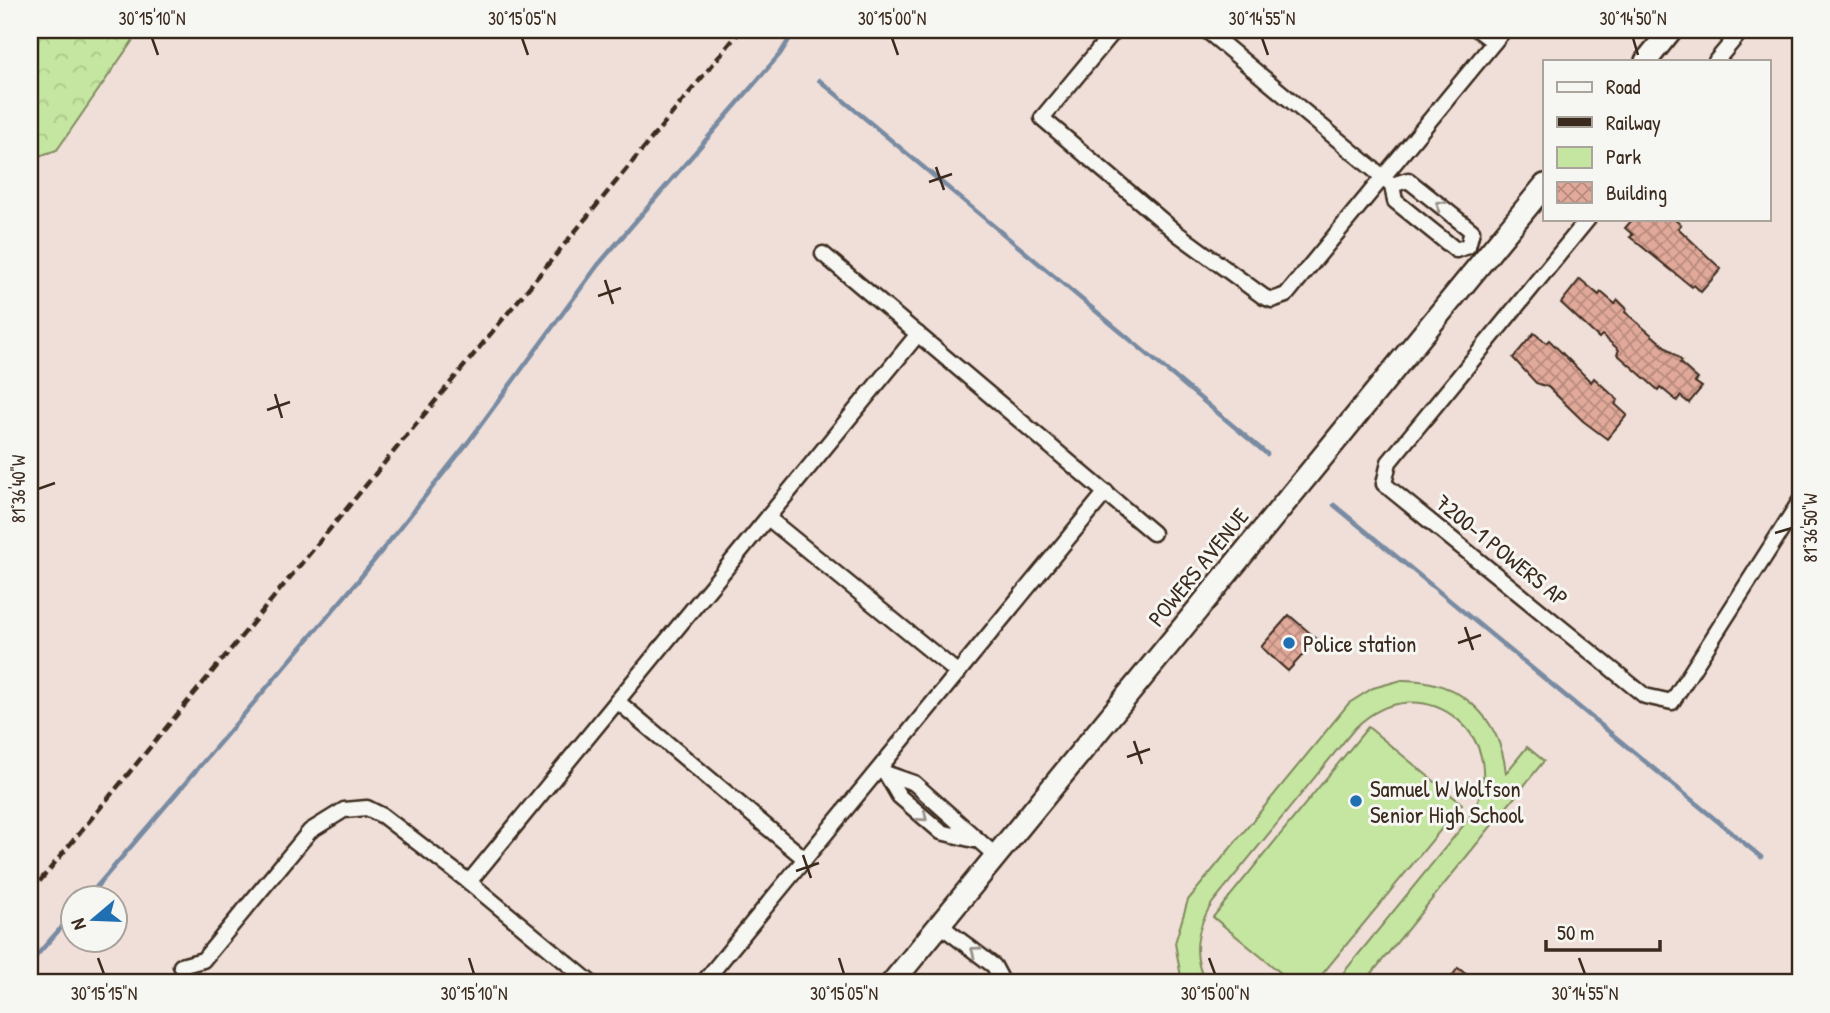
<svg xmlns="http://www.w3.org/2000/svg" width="1830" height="1013" font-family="'Patrick Hand',sans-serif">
  <defs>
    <pattern id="forest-crowns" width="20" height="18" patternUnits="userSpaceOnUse" patternTransform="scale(1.75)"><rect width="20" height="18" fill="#c4e6a0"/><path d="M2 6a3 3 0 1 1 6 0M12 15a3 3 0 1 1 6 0" fill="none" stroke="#a9c589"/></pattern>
    <pattern id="building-cross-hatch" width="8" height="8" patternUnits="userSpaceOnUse" patternTransform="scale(1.75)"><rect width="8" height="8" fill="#e1a99a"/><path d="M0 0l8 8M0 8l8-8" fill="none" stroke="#b88a7d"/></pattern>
  </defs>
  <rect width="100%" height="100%" fill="#f0dfd8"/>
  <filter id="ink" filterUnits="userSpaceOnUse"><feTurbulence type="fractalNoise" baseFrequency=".0143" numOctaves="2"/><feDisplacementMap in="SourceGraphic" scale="14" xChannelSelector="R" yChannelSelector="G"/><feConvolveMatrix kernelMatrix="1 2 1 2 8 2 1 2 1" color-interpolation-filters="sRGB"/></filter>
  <g filter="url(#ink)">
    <!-- forest -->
    <polygon fill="url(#forest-crowns)" stroke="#80885f" stroke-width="2" points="30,30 140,30 57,150 30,159"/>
    <!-- green -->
    <g fill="#c4e6a0" stroke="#80885f" stroke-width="2">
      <path d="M1402 680C1459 679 1500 716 1506 773L1527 747 1544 761 1364 983H1335L1467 821C1522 743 1424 659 1355 728L1213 902C1196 927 1191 956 1206 983H1182L1175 943 1188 900 1349 703 1373 688Z"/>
      <polygon points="1368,727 1462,804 1315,983 1293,983 1213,917"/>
    </g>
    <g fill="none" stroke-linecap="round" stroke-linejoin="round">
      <!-- stream -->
      <g stroke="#788ba2" stroke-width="4.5">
        <polyline points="819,80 1267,454"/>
        <polyline points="1334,505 1761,857"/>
        <polyline points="87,898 357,582 469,441 598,265 780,54 795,30"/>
        <polyline points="30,963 74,913"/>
      </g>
    </g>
    <!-- building -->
    <g fill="url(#building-cross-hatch)" stroke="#3b2a1e" stroke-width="2">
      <polygon points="1633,219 1674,219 1681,225 1678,228 1721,269 1701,292 1694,285 1692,287 1630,237 1633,235 1625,228"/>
      <polygon points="1580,279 1599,295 1601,292 1615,304 1618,300 1627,309 1625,312 1682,361 1680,363 1698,379 1695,382 1702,387 1689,403 1680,396 1677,401 1660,387 1658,390 1617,354 1619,350 1602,335 1599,338 1561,303"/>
      <polygon points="1534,333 1546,343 1549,340 1591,382 1594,378 1618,400 1615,404 1627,415 1607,439 1583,421 1548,387 1536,383 1513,358"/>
      <polygon points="1289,615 1317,639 1288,671 1261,647"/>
      <polygon points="1458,968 1478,983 1447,983"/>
    </g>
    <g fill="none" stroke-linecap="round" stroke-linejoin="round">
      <defs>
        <g id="street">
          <polyline points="1115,30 1042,118 1178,234 1264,297 1272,300 1286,295 1504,30"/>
          <polyline points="1206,30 1384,178 1392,185 1395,201 1456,250 1468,246"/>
          <polyline points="1478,30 1494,42"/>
          <polyline points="1716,61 1742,30"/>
          <polyline points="1392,185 1408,180 1472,231 1468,246"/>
          <polyline points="1588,219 1389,462 1384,484 1645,696 1672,702 1800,501"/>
          <polyline points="823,254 1153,533"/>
          <polyline points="768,518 958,673"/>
          <polyline points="617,701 805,859"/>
          <polyline points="885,772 899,796 941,832 974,840"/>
          <polyline points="888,774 914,783 996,856"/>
          <polyline points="469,882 918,334"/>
          <polyline points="940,925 994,966 1003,983"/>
          <polyline points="181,966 203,960 310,831 344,810 367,808 383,816 469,882 591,983"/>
          <polyline points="703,983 1106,492"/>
        </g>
        <g id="secondary">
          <polyline points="1646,61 1671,30"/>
          <polyline points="892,983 1545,185"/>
        </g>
      </defs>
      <!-- street casing -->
      <use href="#street" stroke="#3b2a1e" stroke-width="19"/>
      <!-- secondary casing -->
      <use href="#secondary" stroke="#3b2a1e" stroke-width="26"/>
      <!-- street -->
      <use href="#street" stroke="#f6f6f2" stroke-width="14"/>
      <!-- secondary -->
      <use href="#secondary" stroke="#f6f6f2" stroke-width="21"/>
      <!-- rail -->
      <polyline stroke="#3b2a1e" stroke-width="4.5" stroke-dasharray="10 5" stroke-linecap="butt" points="30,893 741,30"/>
    </g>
    <!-- one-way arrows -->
    <defs><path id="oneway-chevron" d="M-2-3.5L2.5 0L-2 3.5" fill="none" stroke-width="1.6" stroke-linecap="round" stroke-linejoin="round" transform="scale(1.75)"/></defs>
    <g stroke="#989088">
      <use href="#oneway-chevron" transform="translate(1440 205) rotate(-141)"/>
      <use href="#oneway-chevron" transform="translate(923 817) rotate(41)"/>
      <use href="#oneway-chevron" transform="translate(975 951) rotate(-143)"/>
    </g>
  </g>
  <!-- ticks -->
  <path fill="none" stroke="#3b2a1e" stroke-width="2.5" d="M152 38 158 55M522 38 528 55M892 38 898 55M1262 38 1268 55M1633 38 1638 55M936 167 944 190M929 182 952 174M605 280 613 304M598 296 621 288M275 394 282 418M267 410 290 402M38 489 55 483M1775 533 1792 528M1465 627 1473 650M1458 643 1481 635M1134 741 1142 764M1127 757 1150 749M803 855 811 878M796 871 819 863M98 958 104 974M469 958 474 974M839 958 844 974M1209 958 1215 974M1579 958 1585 974"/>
  <!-- markers -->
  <g fill="#1f6fb2" stroke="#f6f6f2" stroke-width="2.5">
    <circle cx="1289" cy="643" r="7"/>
    <circle cx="1356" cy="801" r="7"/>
  </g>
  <g text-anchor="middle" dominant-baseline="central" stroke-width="6" stroke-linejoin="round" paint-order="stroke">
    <!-- street labels -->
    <g font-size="23" fill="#3b2a1e" stroke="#f6f6f2">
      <text transform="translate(1502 550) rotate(39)">7200-1 POWERS AP</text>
      <text transform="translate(1198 567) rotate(-51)">POWERS AVENUE</text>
    </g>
    <!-- poi labels -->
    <g font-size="23" fill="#3b2a1e" stroke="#f6f6f2" text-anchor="start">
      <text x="1303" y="643">Police station</text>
      <text x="1370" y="788">Samuel W Wolfson<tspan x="1370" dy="26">Senior High School</tspan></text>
    </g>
  </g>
  <!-- margin -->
  <rect width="1830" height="1013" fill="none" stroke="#f6f6f2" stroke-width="77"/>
  <!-- legend -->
  <rect x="1543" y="60" width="228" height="161" fill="#f6f6f2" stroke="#aba49d" stroke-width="2"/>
  <rect x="1557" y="82" width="35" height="10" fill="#f6f6f2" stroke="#aba49d" stroke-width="2"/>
  <text x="1606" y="94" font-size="21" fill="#3b2a1e">Road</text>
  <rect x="1557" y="117" width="35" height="10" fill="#3b2a1e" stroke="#aba49d" stroke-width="2"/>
  <text x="1606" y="130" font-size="21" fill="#3b2a1e">Railway</text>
  <rect x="1557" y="147" width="35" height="21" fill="#c4e6a0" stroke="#aba49d" stroke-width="2"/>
  <text x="1606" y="164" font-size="21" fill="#3b2a1e">Park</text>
  <rect x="1557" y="182" width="35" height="21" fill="url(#building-cross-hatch)" stroke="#aba49d" stroke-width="2"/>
  <text x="1606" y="200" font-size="21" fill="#3b2a1e">Building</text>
  <!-- north arrow -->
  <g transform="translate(94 919) rotate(251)"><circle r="33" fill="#f6f6f2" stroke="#aba49d" stroke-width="2"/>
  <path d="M0-5L12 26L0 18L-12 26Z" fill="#1f6fb2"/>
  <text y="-10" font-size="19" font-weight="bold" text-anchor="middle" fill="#3b2a1e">N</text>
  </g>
  <!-- scale -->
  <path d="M1546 940v10h114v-10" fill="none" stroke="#3b2a1e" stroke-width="3.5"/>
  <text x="1557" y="940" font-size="21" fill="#3b2a1e" stroke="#f6f6f2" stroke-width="5" paint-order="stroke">50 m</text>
  <rect x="38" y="38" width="1754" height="936" fill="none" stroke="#3b2a1e" stroke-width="2.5"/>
  <g font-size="18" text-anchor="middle" fill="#3b2a1e">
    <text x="152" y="25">30°15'10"N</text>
    <text x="522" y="25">30°15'05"N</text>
    <text x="892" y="25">30°15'00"N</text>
    <text x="1262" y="25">30°14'55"N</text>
    <text x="1633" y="25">30°14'50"N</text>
    <text transform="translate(19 489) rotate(-90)" y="6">81°36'40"W</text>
    <text transform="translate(1811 528) rotate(-90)" y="6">81°36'50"W</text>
    <text x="104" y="1000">30°15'15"N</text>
    <text x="474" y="1000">30°15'10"N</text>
    <text x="844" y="1000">30°15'05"N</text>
    <text x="1215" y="1000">30°15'00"N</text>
    <text x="1585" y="1000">30°14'55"N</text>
  </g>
</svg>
